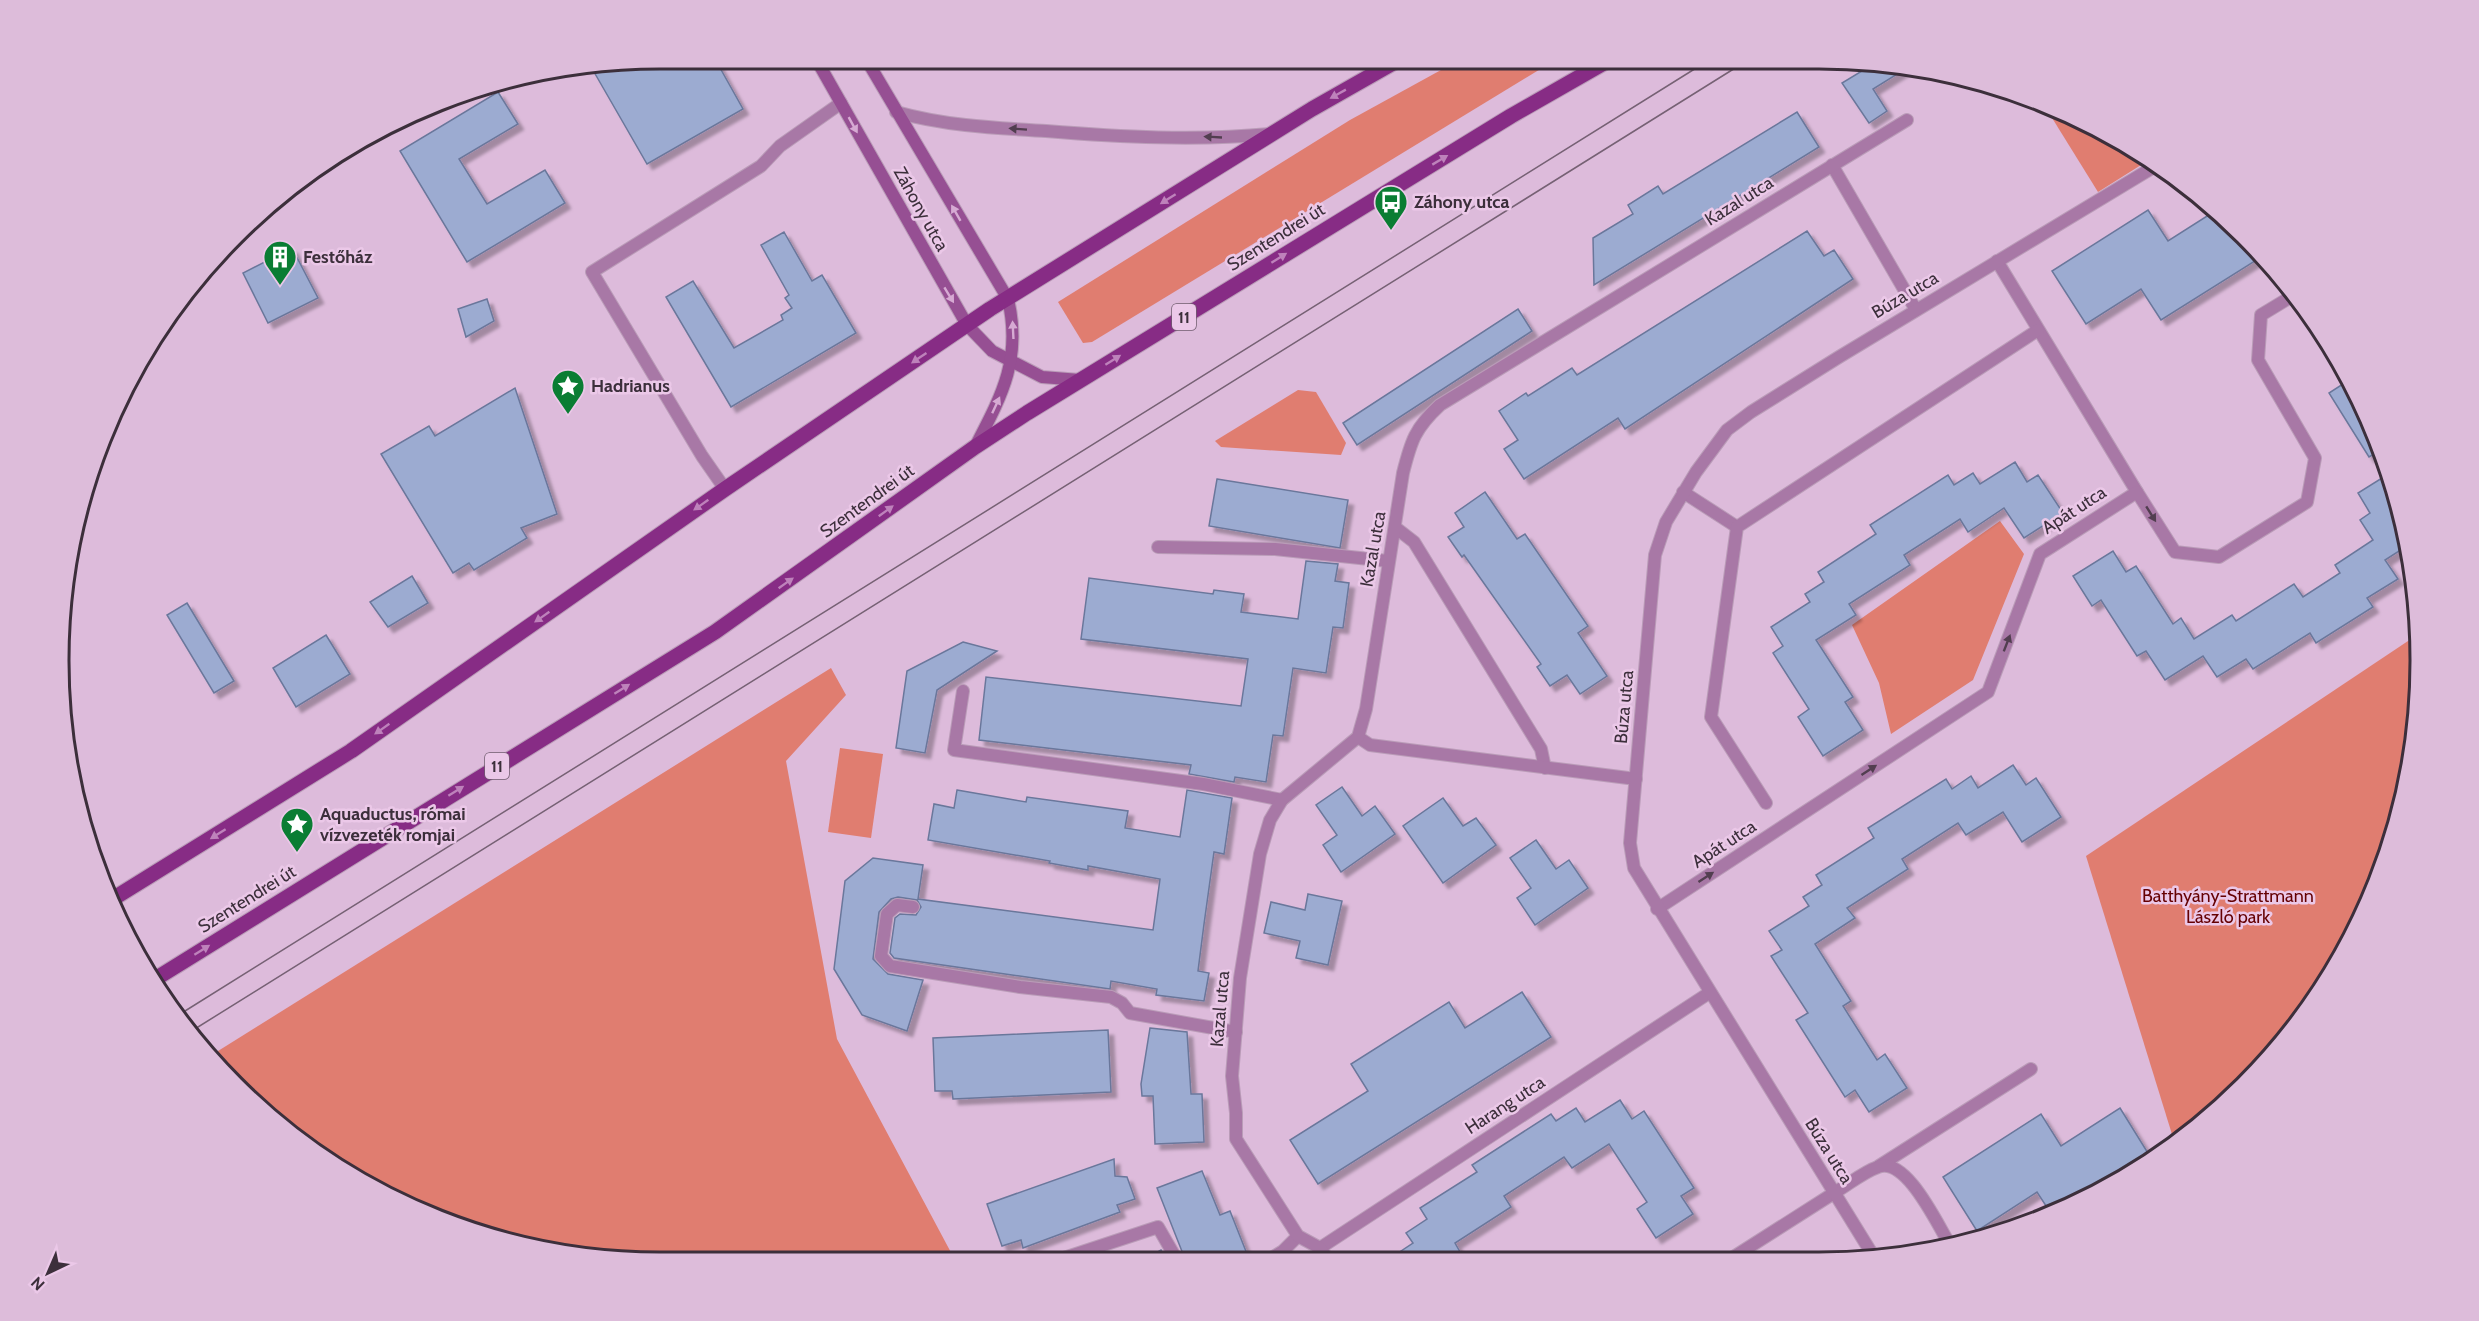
<svg xmlns="http://www.w3.org/2000/svg" width="2479" height="1321" font-family="Cabin,sans-serif">
  <defs>
    <filter id="shadow"><feDropShadow dx="5.5" dy="5.5" stdDeviation="1.5" flood-color="#0004"/></filter>
  </defs>
  <rect width="100%" height="100%" fill="#ddbbdb"/>
  <!-- green -->
  <g fill="#e07d70">
    <polygon points="1461,59 1557,59 1092,342 1083,343 1058,302 1350,120"/>
    <polygon points="2044,105 2085,121 2149,160 2098,192"/>
    <polygon points="1298,390 1316,392 1346,443 1341,455 1221,447 1215,441"/>
    <polygon points="2000,521 2024,554 1973,680 1891,734 1879,683 1852,625"/>
    <polygon points="2417,635 2419,700 2400,817 2358,927 2271,1057 2185,1138 2175,1144 2086,856"/>
    <polygon points="831,668 846,695 786,761 837,1039 955,1260 621,1261 505,1242 394,1200 294,1138 235,1086 210,1056"/>
    <polygon points="840,748 883,754 871,838 828,832"/>
  </g>
  <!-- building -->
  <g fill="#9cabd1" stroke="#6a779b" stroke-width="1.5" filter="url(#shadow)">
    <polygon points="660,58 715,59 743,109 647,164 590,65"/>
    <polygon points="1875,63 1907,68 1873,89 1887,111 1869,123 1842,83"/>
    <polygon points="498,92 518,124 459,159 487,204 545,170 565,203 467,262 400,151"/>
    <polygon points="1797,112 1819,147 1594,285 1593,238 1633,214 1628,205 1658,186 1663,194"/>
    <polygon points="2148,210 2168,241 2215,211 2263,256 2161,320 2141,289 2086,324 2052,271"/>
    <polygon points="1807,231 1824,256 1834,250 1853,279 1625,429 1618,418 1524,479 1504,449 1518,440 1499,411 1526,393 1528,396 1572,368 1577,375"/>
    <polygon points="784,232 812,281 822,275 856,333 731,407 666,297 693,281 734,348 783,320 781,315 792,308 785,298 789,295 761,245"/>
    <polygon points="292,248 318,298 268,323 243,273"/>
    <polygon points="487,299 494,321 466,337 458,309"/>
    <polygon points="1518,309 1532,331 1357,445 1343,423"/>
    <polygon points="2349,380 2381,450 2369,457 2329,393"/>
    <polygon points="515,388 557,514 521,528 527,538 474,570 469,563 453,573 381,454 429,426 435,436"/>
    <polygon points="2015,462 2027,482 2038,475 2063,513 2024,538 2004,508 1968,532 1960,519 1904,555 1910,565 1849,604 1856,615 1816,640 1853,697 1845,702 1863,730 1823,756 1798,717 1809,709 1773,653 1783,646 1771,627 1810,602 1805,594 1824,582 1818,572 1876,534 1870,525 1948,475 1954,485 1973,473 1980,484"/>
    <polygon points="2390,473 2407,546 2385,560 2398,579 2367,598 2373,607 2316,643 2310,633 2253,669 2246,659 2217,677 2203,656 2165,680 2146,651 2137,656 2101,600 2092,606 2073,576 2113,551 2126,572 2136,566 2173,624 2181,618 2194,639 2232,615 2236,621 2294,584 2303,597 2340,573 2335,565 2373,540 2360,520 2370,513 2358,493"/>
    <polygon points="1217,479 1348,500 1340,548 1209,526"/>
    <polygon points="1485,492 1517,539 1525,534 1588,626 1578,633 1607,676 1580,694 1567,675 1550,686 1537,667 1541,664 1464,555 1462,557 1448,537 1464,527 1455,513"/>
    <polygon points="1306,561 1338,564 1335,581 1349,583 1343,628 1333,627 1326,673 1293,668 1283,736 1273,735 1266,782 1235,777 1234,782 1189,774 1191,765 979,740 986,677 1241,706 1248,659 1081,639 1089,578 1213,594 1214,590 1244,594 1241,612 1298,619"/>
    <polygon points="412,576 428,603 388,627 370,602"/>
    <polygon points="187,603 234,681 214,693 167,615"/>
    <polygon points="326,635 350,674 296,707 273,668"/>
    <polygon points="963,642 997,651 937,690 925,753 896,748 907,671"/>
    <polygon points="2013,765 2026,785 2036,778 2061,817 2022,842 2003,812 1966,835 1958,823 1902,859 1908,869 1847,908 1855,918 1815,944 1851,1001 1843,1006 1877,1060 1885,1054 1907,1088 1869,1112 1855,1090 1845,1097 1796,1020 1808,1013 1771,956 1782,950 1769,931 1809,906 1803,897 1822,885 1816,875 1874,838 1868,828 1946,779 1952,789 1971,776 1978,788"/>
    <polygon points="1342,787 1362,816 1375,806 1395,834 1341,872 1323,845 1337,835 1316,805"/>
    <polygon points="957,790 1026,802 1027,797 1128,811 1125,828 1180,837 1187,790 1232,798 1224,854 1214,852 1204,924 1198,971 1209,973 1204,1001 1156,995 1157,989 1111,981 1110,989 894,958 890,953 895,918 900,914 916,915 921,907 917,900 898,897 891,899 879,912 873,959 888,974 923,980 907,1031 862,1015 834,969 845,881 873,858 923,865 918,899 1153,930 1160,879 1088,866 1088,870 1049,863 1050,861 928,840 934,804 954,808"/>
    <polygon points="1443,798 1463,826 1476,818 1496,845 1443,883 1403,826"/>
    <polygon points="1536,840 1556,869 1569,860 1588,888 1535,925 1517,898 1531,888 1510,858"/>
    <polygon points="1308,894 1342,901 1328,965 1296,958 1300,941 1264,933 1271,902 1305,910"/>
    <polygon points="1522,992 1551,1037 1318,1184 1290,1140 1368,1091 1351,1064 1449,1002 1465,1028"/>
    <polygon points="1150,1028 1187,1032 1191,1094 1202,1094 1204,1142 1155,1144 1153,1096 1142,1096 1141,1084"/>
    <polygon points="1108,1030 1111,1092 953,1099 952,1091 935,1091 933,1038"/>
    <polygon points="1620,1100 1632,1119 1644,1111 1694,1188 1681,1196 1693,1214 1656,1238 1637,1209 1647,1202 1609,1144 1572,1168 1564,1157 1504,1196 1511,1207 1455,1243 1464,1259 1389,1259 1413,1243 1406,1233 1427,1219 1420,1208 1477,1172 1472,1165 1551,1114 1556,1121 1576,1108 1585,1122"/>
    <polygon points="2120,1108 2151,1158 2052,1215 2037,1192 1977,1231 1943,1177 2041,1114 2061,1146"/>
    <polygon points="1114,1159 1115,1176 1127,1177 1135,1199 1117,1205 1120,1212 1023,1248 1021,1240 1002,1246 987,1204"/>
    <polygon points="1202,1171 1220,1215 1230,1211 1249,1259 1185,1259 1157,1188"/>
    <polygon points="1161,1250 1167,1260 1143,1260"/>
  </g>
  <g fill="none" stroke-linecap="round" stroke-linejoin="round">
    <defs>
      <polyline id="service" points="725,489 702,456 592,272 761,166 780,146 841,103"/>
      <g id="pedestrian">
        <polyline points="1879,1166 2031,1069"/>
        <polyline points="1732,1258 1834,1193"/>
      </g>
      <g id="minor">
        <polyline points="1832,165 1916,310"/>
        <polyline points="1997,261 2137,492"/>
        <polyline points="1683,492 1737,527"/>
        <polyline points="1396,528 1414,542 1541,749 1545,768"/>
        <polyline points="1158,547 1275,549 1388,561"/>
        <polyline points="963,691 954,750 1203,784 1282,800"/>
        <polyline points="1358,737 1370,745 1636,779"/>
        <polyline points="1766,803 1711,717 1737,527 2038,330"/>
        <polyline points="913,907 897,905 887,914 881,956 890,966 1020,987 1111,997 1122,1003 1130,1013 1236,1032"/>
        <polyline points="1657,909 1988,692 2040,554 2137,492 2175,552 2219,557 2307,502 2315,458 2258,360 2261,315 2294,295"/>
        <path d="M1834 1193C1848 1185 1863 1172 1878 1167 1906 1156 1937 1224 1949 1243"/>
        <polyline points="1320,1248 1709,993"/>
        <polyline points="1874,1257 1634,868 1630,843 1655,555 1666,522 1696,472 1727,430 1751,412 1839,357 2157,165"/>
        <polyline points="1270,1259 1283,1251 1298,1236"/>
        <path d="M1328 1259 1320 1248 1298 1236 1236 1139V1113L1232 1076 1240 978 1260 854 1270 820 1282 800 1358 737 1366 709 1403 473C1411 441 1415 428 1440 405L1907 120"/>
        <polyline points="1058,1260 1158,1227 1177,1260"/>
      </g>
      <path id="tertiary" d="M896 112C946 126 995 128 1046 131 1120 137 1196 141 1270 134"/>
      <g id="secondary">
        <polyline points="816,59 967,325 992,351 1042,377 1080,380"/>
        <path d="M866 59 1008 299C1022 359 1002 395 975 447"/>
      </g>
      <g id="primary">
        <polyline points="111,900 351,751 725,489 990,309 1312,109 1400,59"/>
        <polyline points="152,981 715,632 975,447 1027,413 1511,116 1609,60"/>
      </g>
    </defs>
    <!-- service casing -->
    <use href="#service" stroke="#ba9cb8" stroke-width="14"/>
    <!-- pedestrian casing -->
    <use href="#pedestrian" stroke="#ba9cb8" stroke-width="14"/>
    <!-- minor casing -->
    <use href="#minor" stroke="#ba9cb8" stroke-width="14"/>
    <!-- tertiary casing -->
    <use href="#tertiary" stroke="#ba9cb8" stroke-width="14"/>
    <!-- secondary casing -->
    <use href="#secondary" stroke="#ba9cb8" stroke-width="14"/>
    <!-- primary casing -->
    <use href="#primary" stroke="#ba9cb8" stroke-width="17"/>
    <!-- service -->
    <use href="#service" stroke="#a878a6" stroke-width="12"/>
    <!-- pedestrian -->
    <use href="#pedestrian" stroke="#a878a6" stroke-width="12"/>
    <!-- minor -->
    <use href="#minor" stroke="#a878a6" stroke-width="12"/>
    <!-- tertiary -->
    <use href="#tertiary" stroke="#a878a6" stroke-width="12"/>
    <!-- secondary -->
    <use href="#secondary" stroke="#964f93" stroke-width="12"/>
    <!-- primary -->
    <use href="#primary" stroke="#872c85" stroke-width="15"/>
    <!-- tram -->
    <g stroke="#766174" stroke-width="1.5">
      <polyline points="177,1016 1709,60"/>
      <polyline points="190,1032 1748,60"/>
    </g>
  </g>
  <!-- one-way arrows -->
  <defs><path id="oneway-solid" d="M-6-.8H1V-3.2L6.5 0L1 3.2V.8H-6Z" transform="scale(1.5)"/></defs>
  <g fill="#be82bb">
    <use href="#oneway-solid" transform="translate(1338 94) rotate(151)"/>
    <use href="#oneway-solid" transform="translate(1440 160) rotate(-31)"/>
    <use href="#oneway-solid" transform="translate(1168 199) rotate(148)"/>
    <use href="#oneway-solid" transform="translate(1279 258) rotate(-32)"/>
    <use href="#oneway-solid" transform="translate(919 358) rotate(146)"/>
    <use href="#oneway-solid" transform="translate(1113 360) rotate(-32)"/>
    <use href="#oneway-solid" transform="translate(701 505) rotate(145)"/>
    <use href="#oneway-solid" transform="translate(886 511) rotate(-36)"/>
    <use href="#oneway-solid" transform="translate(786 583) rotate(-35)"/>
    <use href="#oneway-solid" transform="translate(542 617) rotate(145)"/>
    <use href="#oneway-solid" transform="translate(622 689) rotate(-32)"/>
    <use href="#oneway-solid" transform="translate(382 729) rotate(145)"/>
    <use href="#oneway-solid" transform="translate(456 791) rotate(-32)"/>
    <use href="#oneway-solid" transform="translate(218 834) rotate(148)"/>
    <use href="#oneway-solid" transform="translate(202 950) rotate(-32)"/>
  </g>
  <g fill="#d6aad3">
    <use href="#oneway-solid" transform="translate(853 125) rotate(61)"/>
    <use href="#oneway-solid" transform="translate(956 213) rotate(-120)"/>
    <use href="#oneway-solid" transform="translate(949 295) rotate(59)"/>
    <use href="#oneway-solid" transform="translate(1013 330) rotate(-93)"/>
    <use href="#oneway-solid" transform="translate(996 405) rotate(-65)"/>
  </g>
  <g fill="#523e50">
    <use href="#oneway-solid" transform="translate(1018 129) rotate(-176)"/>
    <use href="#oneway-solid" transform="translate(1213 137) rotate(-177)"/>
    <use href="#oneway-solid" transform="translate(2151 514) rotate(58)"/>
    <use href="#oneway-solid" transform="translate(2007 643) rotate(-69)"/>
    <use href="#oneway-solid" transform="translate(1869 770) rotate(-33)"/>
    <use href="#oneway-solid" transform="translate(1706 877) rotate(-33)"/>
  </g>
  <!-- icons -->
  <defs>
    <symbol id="bus-pin" viewBox="-11 -11 22 30"><path d="M0 17L-7.5 6A9.5 9.5 0 1 1 7.5 6Z" fill="#0a7d33" stroke="#ebc8e8"/><path d="M-5-6H5V4H4V6H2V4H-2V6H-4V4H-5ZM-3.5-4V0h7V-4ZM-3.5 1.2v1.5H-2V1.2ZM2 1.2v1.5H3.5V1.2Z" fill="#fff"/></symbol>
    <symbol id="building-pin" viewBox="-11 -11 22 30"><path d="M0 17L-7.5 6A9.5 9.5 0 1 1 7.5 6Z" fill="#0a7d33" stroke="#ebc8e8"/><path d="M-4-6H4V6H1V3H-1V6H-4ZM-2.5-4.3h1.7v1.8h-1.7ZM.8-4.3h1.7v1.8H.8ZM-2.5-1h1.7V.8h-1.7ZM.8-1h1.7V.8H.8Z" fill="#fff"/></symbol>
    <symbol id="sight-pin" viewBox="-11 -11 22 30"><path d="M0 17L-7.5 6A9.5 9.5 0 1 1 7.5 6Z" fill="#0a7d33" stroke="#ebc8e8"/><path d="M0-6L1.8-2.2L6-1.7L2.9 1.2L3.7 5.4L0 3.3L-3.7 5.4L-2.9 1.2L-6-1.7L-1.8-2.2Z" fill="#fff"/></symbol>
  </defs>
  <g fill-rule="evenodd">
    <use href="#bus-pin" x="1372" y="183" width="38" height="52"/>
    <use href="#building-pin" x="261" y="238" width="38" height="52"/>
    <use href="#sight-pin" x="549" y="367" width="38" height="52"/>
    <use href="#sight-pin" x="278" y="805" width="38" height="52"/>
  </g>
  <g text-anchor="middle" dominant-baseline="central" stroke-width="5" stroke-linejoin="round" paint-order="stroke">
    <!-- shield labels -->
    <g fill="#ebc8e8" stroke="#705d6f" stroke-width="1.5">
      <rect x="1172" y="304" width="24" height="26" rx="4.5"/>
      <rect x="485" y="753" width="24" height="26" rx="4.5"/>
    </g>
    <g font-size="16" font-weight="bold" fill="#3c2f3b">
      <text x="1184" y="317">11</text>
      <text x="497" y="766">11</text>
    </g>
    <!-- street labels -->
    <g font-size="18" fill="#3c2f3b" stroke="#ebc8e8">
      <text transform="translate(1739 201) rotate(-32)">Kazal utca</text>
      <text transform="translate(921 209) rotate(61)">Záhony utca</text>
      <text transform="translate(1276 237) rotate(-32)">Szentendrei út</text>
      <text transform="translate(1905 295) rotate(-31)">Búza utca</text>
      <text transform="translate(867 501) rotate(-36)">Szentendrei út</text>
      <text transform="translate(2074 510) rotate(-33)">Apát utca</text>
      <text transform="translate(1373 549) rotate(-80)">Kazal utca</text>
      <text transform="translate(1624 707) rotate(-85)">Búza utca</text>
      <text transform="translate(1724 844) rotate(-33)">Apát utca</text>
      <text transform="translate(247 899) rotate(-32)">Szentendrei út</text>
      <text transform="translate(1220 1009) rotate(-85)">Kazal utca</text>
      <text transform="translate(1505 1105) rotate(-33)">Harang utca</text>
      <text transform="translate(1829 1151) rotate(58)">Búza utca</text>
    </g>
    <!-- poi labels -->
    <g font-size="18" font-weight="bold" fill="#3c2f3b" stroke="#ebc8e8" text-anchor="start">
      <text x="1414" y="202">Záhony utca</text>
      <text x="303" y="257">Festőház</text>
      <text x="591" y="386">Hadrianus</text>
      <text x="320" y="814">Aquaductus, római<tspan x="320" dy="21">vízvezeték romjai</tspan></text>
    </g>
    <!-- park labels -->
    <g font-size="18" fill="#650002" stroke="#ebc8e8">
      <text x="2228" y="896">Batthyány-Strattmann<tspan x="2228" dy="21">László park</tspan></text>
    </g>
  </g>
  <!-- crop -->
  <path d="M0 0H2479V1321H0ZM660 69H1819A591 591 0 0 1 2410 660V661A591 591 0 0 1 1819 1252H660A591 591 0 0 1 69 661V660A591 591 0 0 1 660 69Z" fill="#ddbcda" fill-rule="evenodd"/>
  <path fill="none" stroke="#3c2f3b" stroke-width="3" d="M660 69H1819A591 591 0 0 1 2410 660V661A591 591 0 0 1 1819 1252H660A591 591 0 0 1 69 661V660A591 591 0 0 1 660 69Z"/>
  <!-- north arrow -->
  <g transform="translate(48 1273) rotate(224)" stroke="#ebc8e8" stroke-width="4.5" paint-order="stroke">
  <path d="M0-4.5L10 22L0 15L-10 22Z" fill="#3c2f3b"/>
  <text y="-9" font-size="16" font-weight="bold" text-anchor="middle" fill="#3c2f3b">N</text>
  </g>
</svg>
